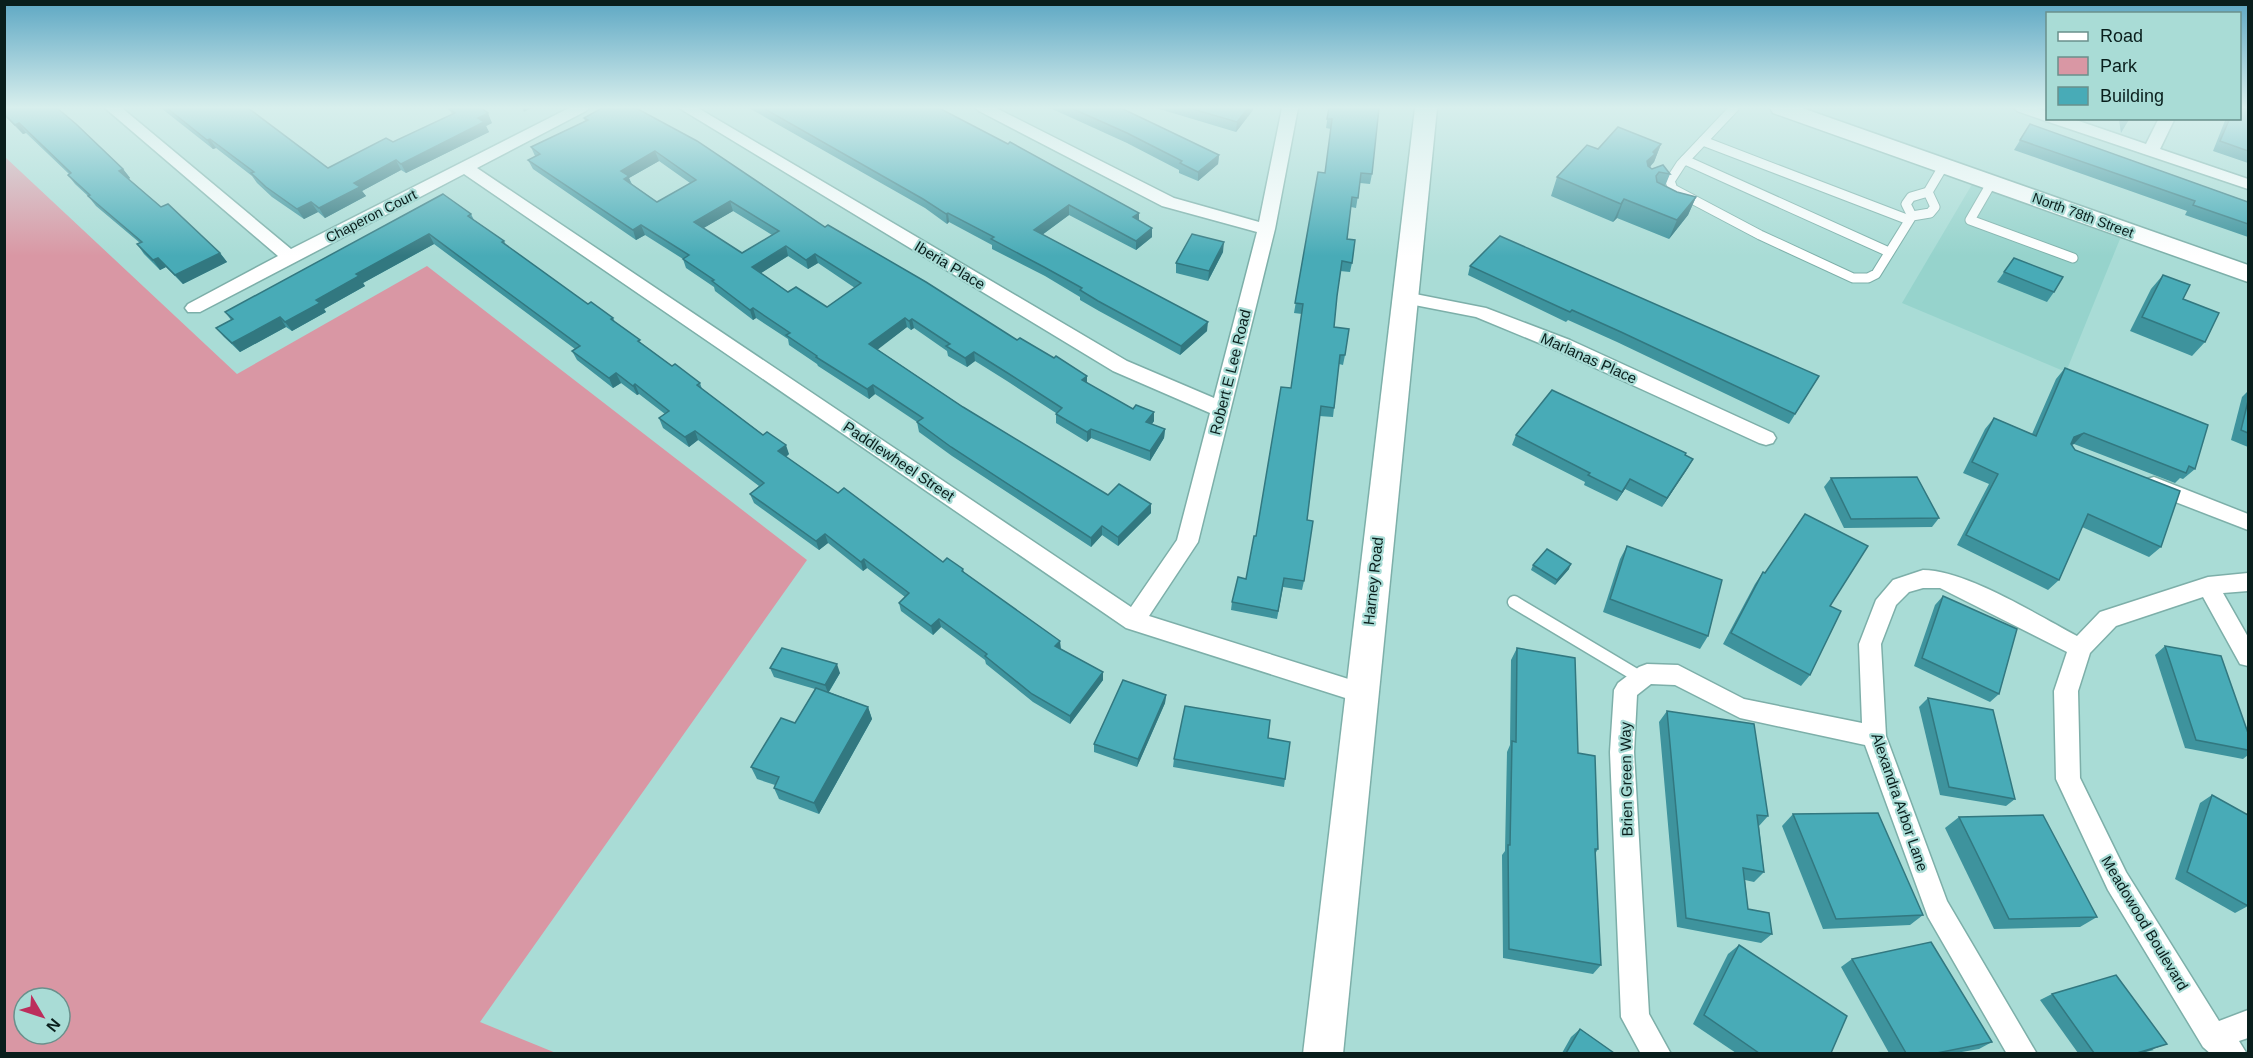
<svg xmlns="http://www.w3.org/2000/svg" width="2253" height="1058" font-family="Helvetica,sans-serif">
  <rect width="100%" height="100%" fill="#a9dcd6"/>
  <!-- built -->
  <polygon fill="#96d3cc" points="1974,181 2122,234 2066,372 1902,303"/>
  <!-- green -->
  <path fill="#d997a4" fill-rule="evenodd" d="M5 157 237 374 427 266 807 560 480 1022 556 1053H5ZM24 998H60V1034H24Z"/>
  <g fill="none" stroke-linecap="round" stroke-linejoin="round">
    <defs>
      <g id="lane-far1">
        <polyline points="1734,108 1681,164 1670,181 1673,189 1760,235 1853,278 1868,278 1876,274 1912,216 1930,213 1935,207 1928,192 1944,165"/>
        <polyline points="1703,141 1909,220"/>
        <polyline points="1685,160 1889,252"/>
        <polyline points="1992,182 1970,220 2073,258"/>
        <polyline points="1912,216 1906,204 1911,197 1928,192"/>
      </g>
      <polyline id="lane" points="1514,602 1641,678"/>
      <g id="street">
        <polygon points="105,108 122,108 291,249 569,108 589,108 586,111 477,168 1131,607 1177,540 1210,413 1113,371 679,108 698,108 1127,361 1214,398 1257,232 1162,206 979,111 976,108 996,108 1174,198 1259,222 1282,108 1298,108 1275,229 1198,542 1149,616 1361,683 1369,686 1373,693 1369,700 1361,703 1126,628 464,174 200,312 188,312 185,308 188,304 278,256"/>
        <polygon points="2014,108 2037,108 2048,112 2048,118 2070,118 2146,144 2159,118 2175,118 2160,149 2248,179 2248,189 2043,120 2017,111"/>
        <polygon points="1405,292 1486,308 1570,340 1773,433 1776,438 1773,443 1766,445 1759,443 1556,350 1476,317 1399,302 1396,298 1399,294"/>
        <polygon points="2154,477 2248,514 2248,530 2147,491 2144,485 2147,479"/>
        <path d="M1923 570C1966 570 2037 615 2077 636L2100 612 2208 577 2248 573V591L2223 593 2248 637V666L2240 664 2203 597 2116 626 2090 653 2078 691 2080 778 2126 872 2219 1021 2248 1010V1038L2239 1041 2247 1054H2211L2203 1047 2108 890 2056 779 2054 691 2067 652 1940 588H1923L1909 592 1896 605 1881 644 1886 736 1947 901 2037 1054H2007L1928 917 1865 745 1740 718 1675 685 1651 684 1637 695 1634 752 1649 1014 1671 1054H1641L1621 1017 1610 752 1614 690 1618 683 1639 667 1647 664 1678 665 1744 699 1862 723 1859 644 1876 600 1893 580Z"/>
      </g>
      <g id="secondary">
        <polygon points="1415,108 1437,108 1343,1054 1303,1054"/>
        <polygon points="1770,108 1802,108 2248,265 2248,282 1773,113"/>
      </g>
    </defs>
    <!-- lane-far1 casing -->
    <use href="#lane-far1" stroke="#7dafa9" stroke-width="11"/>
    <!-- lane casing -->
    <use href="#lane" stroke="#7dafa9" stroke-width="15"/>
    <!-- street casing -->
    <use href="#street" stroke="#7dafa9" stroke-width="3"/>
    <!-- secondary casing -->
    <use href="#secondary" stroke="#7dafa9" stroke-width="3"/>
    <!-- lane-far1 -->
    <use href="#lane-far1" stroke="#fff" stroke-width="9"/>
    <!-- lane -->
    <use href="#lane" stroke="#fff" stroke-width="12"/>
    <!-- street -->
    <use href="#street" fill="#fff" fill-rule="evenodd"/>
    <!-- secondary -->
    <use href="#secondary" fill="#fff" fill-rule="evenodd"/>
  </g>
  <!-- wall -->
  <g fill="#3e939d" fill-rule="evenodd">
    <polygon points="4,108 123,169 130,178 129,179 161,207 220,253 227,262 183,284 166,267 160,270 144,254 137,244 140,243 96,206 88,196 75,184 68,175 69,174 26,133 23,134 4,115"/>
    <polygon points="161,108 248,108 328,168 393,142 452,114 449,109 492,123 486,126 489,132 406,173 401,170 362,191 366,196 325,218 318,212 304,219 272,197 257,183 252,176 216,148 213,149"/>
    <polygon points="749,108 939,108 1152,228 1152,237 1136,250 1069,215 1042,235 1207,331 1180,355 1099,311 1080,300 1080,297 1045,276 992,249 992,245 949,222 947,224 925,208"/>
    <polygon points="1050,108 1121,108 1219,155 1218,164 1198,181 1179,173 1179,170 1127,143"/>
    <polygon points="1156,108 1253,108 1253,110 1236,132"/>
    <polygon points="1329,108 1372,174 1370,184 1360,183 1356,208 1351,207 1347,239 1352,263 1350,272 1340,271 1337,296 1334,327 1345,355 1343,365 1339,364 1333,417 1319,416 1307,520 1304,581 1302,590 1283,587 1277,619 1231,610 1232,602 1246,579 1291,388 1302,314 1294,313 1318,172 1325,173 1331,129 1326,128"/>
    <polygon points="2248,108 2248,163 2213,151 2226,118 2240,118"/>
    <path d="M584 118 825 227 1017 340 1087 376V383L1133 409 1154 412V421L1152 424 1165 429 1164 438 1150 461 1091 438 1087 442 1056 423V413L1007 381 975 361 967 367 948 356 947 351 914 328 911 330 907 327 877 349 963 407 1108 495 1151 504V513L1118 546 1102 535 1091 547 952 456 919 432 917 422 875 394 869 399 818 366 817 364 789 345 788 339 756 318 753 320 715 291 714 287 686 268 683 259 645 235 636 240 533 169 528 160 535 156 531 147 585 121ZM659 161 690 183 657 202 632 184 629 178ZM733 211 772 235 742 253 703 228ZM788 256 808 269 818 263 855 288 827 307 788 292 761 273Z"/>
    <polygon points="2116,118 2130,118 2121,133 2119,120"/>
    <polygon points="2030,124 2248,202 2248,237 2185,215 2187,211 2014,150"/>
    <polygon points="1661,144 1654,162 1650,167 1652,169 1670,174 1665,186 1677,192 1696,197 1688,215 1669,239 1617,218 1613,222 1551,196 1557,177 1598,149"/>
    <polygon points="471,214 474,220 504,241 506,245 588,304 613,318 615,322 641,343 672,366 700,383 702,389 789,454 786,457 838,493 943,562 963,569 964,572 1061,649 1103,672 1103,680 1070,724 1033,702 986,664 985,660 941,627 933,635 901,611 899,603 905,597 867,568 863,571 828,543 819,550 754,503 750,494 759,486 698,440 689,447 663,428 659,418 665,414 639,394 637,395 621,383 613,388 577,360 572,351 575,349 434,244 363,283 365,286 324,309 326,312 292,331 286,327 240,352 224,337 216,328 231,320 225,312"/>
    <polygon points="1223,252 1208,281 1176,273 1176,263"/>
    <polygon points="2014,258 2054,292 2047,302 1997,282"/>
    <polygon points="1470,266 1819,376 1789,424 1617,342 1568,320 1566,322 1468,275"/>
    <polygon points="2163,275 2183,299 2205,342 2192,356 2130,331 2151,289"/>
    <polygon points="2065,368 2195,469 2183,479 2180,478 2175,483 2074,444 2071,445 2161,547 2149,557 2082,527 2059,580 2048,590 1957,545 1989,484 1963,473 1985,429 1994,418 2032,434 2056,379"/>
    <polygon points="2248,391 2248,447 2231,440 2242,397"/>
    <polygon points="1516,435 1685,455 1693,459 1662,507 1625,489 1617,501 1584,485 1585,482 1512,445"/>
    <polygon points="1831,478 1939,518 1932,527 1844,528 1824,487"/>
    <polygon points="1627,546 1708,636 1700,649 1603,612 1620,559"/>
    <polygon points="1533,565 1569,569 1555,585 1531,570"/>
    <polygon points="1763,572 1830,606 1810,675 1801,686 1723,644 1755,584"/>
    <polygon points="1943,596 1999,694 1990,702 1914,666 1935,605"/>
    <polygon points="2165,646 2248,733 2248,755 2243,759 2185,748 2155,655"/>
    <polygon points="1517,648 1578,753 1598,849 1595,854 1601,965 1593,974 1503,958 1502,855 1505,851 1507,752 1510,745 1511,660"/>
    <polygon points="770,668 840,673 829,692 868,707 872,719 819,814 779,799 774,788 775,785 757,779 751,767 795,723 815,689 774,677"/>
    <polygon points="1166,695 1165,703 1137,767 1094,752 1094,744"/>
    <polygon points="1928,698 2015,799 2006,806 1940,795 1919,707"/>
    <polygon points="1667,711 1768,816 1759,826 1764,872 1754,882 1745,880 1748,909 1772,934 1761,943 1677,927 1659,722"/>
    <polygon points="1174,759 1285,779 1284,787 1173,767"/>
    <polygon points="2212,795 2248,906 2235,913 2175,879 2200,803"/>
    <polygon points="1793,814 1923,915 1910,925 1823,929 1782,826"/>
    <polygon points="1959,817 2097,917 2080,927 1994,929 1945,828"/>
    <polygon points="1739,945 1831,1053 1736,1053 1693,1024 1728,954"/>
    <polygon points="1852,959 1992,1042 1979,1049 1956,1053 1889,1053 1841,967"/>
    <polygon points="2052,994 2154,1050 2142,1053 2078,1053 2040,1000"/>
    <polygon points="1580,1029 1614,1053 1562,1053 1571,1037"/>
  </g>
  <!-- shaded-wall -->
  <g fill="#327880">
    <polygon points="522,108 531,108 524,112"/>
    <polygon points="1248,108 1253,108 1253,110 1236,132 1237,122"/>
    <polygon points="488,113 492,123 486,126 489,132 406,173 401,164 478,118"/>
    <polygon points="19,123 26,133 23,134 15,125"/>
    <polygon points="210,139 216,148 213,149 207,140"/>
    <polygon points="1661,144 1654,162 1651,165 1648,173 1647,161 1653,152"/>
    <polygon points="655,151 659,161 629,178 632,186 624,181 621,171"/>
    <polygon points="1219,155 1218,164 1198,181 1198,172"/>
    <polygon points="396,160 401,170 362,191 366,196 325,218 319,208 354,183"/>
    <polygon points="123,169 130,178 126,180 119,171"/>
    <polygon points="1696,197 1688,215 1669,239 1677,220"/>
    <polygon points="1624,199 1617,218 1613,222 1621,204"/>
    <polygon points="730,201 733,211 697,232 694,222"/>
    <polygon points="311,202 318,212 304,219 297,209"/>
    <polygon points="1069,205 1069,215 1035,240 1034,230"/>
    <polygon points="948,213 949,222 947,224 946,214"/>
    <polygon points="1139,213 1139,223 1133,217"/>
    <polygon points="641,225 645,235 636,240 633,230"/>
    <polygon points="1152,228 1152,237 1136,250 1136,241"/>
    <polygon points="429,234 434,244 363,283 365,286 324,309 326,312 292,331 285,322 316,300 356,274"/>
    <polygon points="1224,242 1223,252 1208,281 1209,271"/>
    <polygon points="786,246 788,256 755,277 752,267"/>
    <polygon points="220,253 227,262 183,284 175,275"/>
    <polygon points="815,254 818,263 808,269 806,260"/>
    <polygon points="158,258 166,267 160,270 153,260"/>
    <polygon points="753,308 756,318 753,320 750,310"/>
    <polygon points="280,317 286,327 240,352 232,343"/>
    <polygon points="905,318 907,327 872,354 869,344"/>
    <polygon points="912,319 914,328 911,330 909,321"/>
    <polygon points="1208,322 1207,331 1180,355 1181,346"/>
    <polygon points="974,352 975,361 967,367 965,358"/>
    <polygon points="616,373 621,383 613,388 609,378"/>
    <polygon points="1087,376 1087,385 1082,380"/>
    <polygon points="635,384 639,394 637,395 633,386"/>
    <polygon points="873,385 875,394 869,399 867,389"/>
    <polygon points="1154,412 1154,421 1146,432 1146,422"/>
    <polygon points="1091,429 1091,438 1087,442 1087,432"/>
    <polygon points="1165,429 1164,438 1150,461 1150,451"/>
    <polygon points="695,431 698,440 689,447 685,437"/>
    <polygon points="2084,433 2074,444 2064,448 2074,437"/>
    <polygon points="786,445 789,454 781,460 778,451"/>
    <polygon points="1693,459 1688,468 1662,507 1667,498"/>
    <polygon points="1630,479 1625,489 1617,501 1622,492"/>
    <polygon points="1151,504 1151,513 1118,546 1118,537"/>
    <polygon points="1102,526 1102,535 1091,547 1091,538"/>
    <polygon points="825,534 828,543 819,550 816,541"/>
    <polygon points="864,559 867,568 863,571 861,562"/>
    <polygon points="1571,564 1569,569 1555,585 1557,580"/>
    <polygon points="939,619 941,627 933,635 931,626"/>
    <polygon points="1060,641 1061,649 1055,646"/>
    <polygon points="837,664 840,673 828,693 825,685"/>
    <polygon points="1103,672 1103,680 1070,724 1070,716"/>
    <polygon points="1166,695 1165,703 1137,767 1138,759"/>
    <polygon points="868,707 872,719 819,814 814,803"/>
    <polygon points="2167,1044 2142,1053 2137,1053"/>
  </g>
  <!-- building -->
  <g fill="#48abb7" stroke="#327880" stroke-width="1.5" fill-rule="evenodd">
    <polygon points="4,108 57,108 76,124 123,169 119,171 161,207 168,204 220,253 175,275 158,258 153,260 137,244 142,242 88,196 90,195 68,175 71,173 19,123 15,125 4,114"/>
    <polygon points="167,108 248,108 328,168 386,138 393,142 455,113 449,109 452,108 481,108 488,113 478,118 484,122 401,164 396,160 354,183 360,187 319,208 311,202 297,209 266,187 251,173 254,172 210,139 207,140"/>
    <path d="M602 108 615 109 636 108 697 141 825 227 828 225 926 282 1017 340 1020 338 1054 358 1056 356 1087 376 1082 380 1133 409 1136 405 1154 412 1146 422 1165 429 1150 451 1091 429 1087 432 1056 414 1062 408 1006 372 974 352 965 358 946 346 950 344 912 319 909 321 905 318 869 344 963 407 1108 495 1119 484 1151 504 1118 537 1102 526 1091 538 951 447 917 422 923 418 873 385 867 389 816 357 817 356 786 335 790 333 753 308 750 310 712 281 714 280 683 259 689 255 641 225 633 230 528 160 540 154 531 147 588 120 584 118ZM655 151 696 180 657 202 624 179 629 176 621 171ZM730 201 779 231 742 253 694 222ZM786 246 806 260 815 254 861 283 827 307 796 287 788 292 752 267Z"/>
    <polygon points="763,108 939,108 1008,144 1010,142 1139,213 1133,217 1152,228 1136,241 1069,205 1034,230 1208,322 1181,346 1098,301 1080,290 1082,288 1044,267 991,239 994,237 948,213 946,214 923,199"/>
    <polygon points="1071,108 1121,108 1219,155 1198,172 1180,163 1182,161 1127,133"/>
    <polygon points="1189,108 1248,108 1237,122"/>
    <polygon points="1329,108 1379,108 1372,174 1361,173 1358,198 1352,197 1347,239 1355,240 1352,263 1342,261 1337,296 1334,327 1349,329 1345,355 1340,355 1334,408 1321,406 1307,520 1313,521 1304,581 1284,578 1278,611 1232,602 1238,577 1246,579 1254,536 1256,536 1281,387 1291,388 1303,304 1295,303 1318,172 1325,173 1332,119 1327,119"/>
    <polygon points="2240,108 2248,108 2248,151 2220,141 2230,118 2240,118"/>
    <polygon points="2030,124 2248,202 2248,224 2193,205 2195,201 2020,140"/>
    <polygon points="1618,127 1661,144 1653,152 1655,154 1647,161 1648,166 1652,169 1663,165 1670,174 1659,172 1656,176 1657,182 1677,192 1696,197 1677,220 1624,199 1621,204 1557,177 1587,145 1598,149"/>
    <polygon points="443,194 471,214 468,216 504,241 502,242 588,304 591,302 613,318 611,319 640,340 638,341 672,366 675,364 700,383 697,385 763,435 767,432 786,445 778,451 838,493 844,488 943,562 947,558 963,569 962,571 1060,641 1055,646 1103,672 1070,716 1032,694 985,656 987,654 939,619 931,626 899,603 909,593 864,559 861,562 825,534 816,541 750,494 764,483 695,431 685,437 659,418 669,411 635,384 633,386 616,373 609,378 572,351 580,346 429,234 356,274 359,276 316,300 320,303 285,322 280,317 232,343 216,328 233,319 225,312"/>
    <polygon points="1192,234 1224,242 1209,271 1176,263"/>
    <polygon points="1500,236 1819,376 1795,414 1621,332 1572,310 1570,312 1470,266"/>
    <polygon points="2014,258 2063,277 2054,292 2004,272"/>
    <polygon points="2163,275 2190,285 2183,299 2219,313 2205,342 2142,317"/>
    <polygon points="2065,368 2208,425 2195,469 2189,466 2186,473 2084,433 2074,437 2071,444 2075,450 2180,491 2161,547 2088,514 2059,580 1966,535 1998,474 1972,462 1994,418 2036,436"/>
    <polygon points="1552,390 1686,453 1685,455 1693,459 1667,498 1630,479 1622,492 1588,475 1590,473 1516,435"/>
    <polygon points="2248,401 2248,433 2241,430"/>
    <polygon points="1917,477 1939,518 1851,519 1831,478"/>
    <polygon points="1805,514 1868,546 1830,606 1841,611 1810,675 1731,633 1763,572 1765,573"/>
    <polygon points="1627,546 1722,580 1708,636 1610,599"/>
    <polygon points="1547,549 1571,564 1557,580 1533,565"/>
    <polygon points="1943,596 2017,629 1999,694 1922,658"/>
    <polygon points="2165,646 2221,656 2248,733 2248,750 2196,740"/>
    <polygon points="782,648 837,664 825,685 770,668"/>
    <polygon points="1517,648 1575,658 1578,753 1595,756 1598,849 1595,849 1601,965 1509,949 1508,845 1510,845 1512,741 1516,742"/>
    <polygon points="1123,680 1166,695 1138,759 1094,744"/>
    <polygon points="816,688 868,707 814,803 774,788 779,777 751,767 781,718 795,723"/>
    <polygon points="1928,698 1993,710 2015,799 1949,787"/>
    <polygon points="1185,706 1270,720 1268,738 1290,742 1285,779 1174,759"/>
    <polygon points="1667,711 1754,724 1768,816 1757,815 1764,872 1743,868 1748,909 1769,913 1772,934 1686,918"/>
    <polygon points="2212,795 2248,815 2248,906 2187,872"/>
    <polygon points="1878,813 1923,915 1836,919 1793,814"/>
    <polygon points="2043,815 2097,917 2009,919 1959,817"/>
    <polygon points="1931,942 1992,1042 1937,1053 1906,1053 1852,959"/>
    <polygon points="1739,945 1847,1016 1831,1053 1759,1053 1704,1015"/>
    <polygon points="2116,975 2167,1044 2137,1053 2094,1053 2052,994"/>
    <polygon points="1580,1029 1614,1053 1566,1053"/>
  </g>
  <!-- sky -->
  <linearGradient id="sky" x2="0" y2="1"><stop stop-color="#5da7c3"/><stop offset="0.42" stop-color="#d8efed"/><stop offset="1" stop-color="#d8efed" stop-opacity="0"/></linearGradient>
  <rect width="2253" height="256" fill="url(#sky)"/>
  <g text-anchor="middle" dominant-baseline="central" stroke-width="4.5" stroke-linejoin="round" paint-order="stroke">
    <!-- far-street labels -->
    <g font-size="14" fill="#091e1c" stroke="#a9dcd6">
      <text transform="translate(2083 215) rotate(20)">North 78th Street</text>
      <text transform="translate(371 216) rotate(-27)">Chaperon Court</text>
    </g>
    <!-- street labels -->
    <g font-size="15" fill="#091e1c" stroke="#a9dcd6">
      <text transform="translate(950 265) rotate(31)">Iberia Place</text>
      <text transform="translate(1589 358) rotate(24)">Marlanas Place</text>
      <text transform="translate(1230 372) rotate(-76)">Robert E Lee Road</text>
      <text transform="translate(899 461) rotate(34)">Paddlewheel Street</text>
      <text transform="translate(1373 581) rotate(-84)">Harney Road</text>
      <text transform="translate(1626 779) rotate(-91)">Brien Green Way</text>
      <text transform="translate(1900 802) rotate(71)">Alexandra Arbor Lane</text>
      <text transform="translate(2145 923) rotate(59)">Meadowood Boulevard</text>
    </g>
  </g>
  <!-- border -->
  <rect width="2253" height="1058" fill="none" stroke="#091e1c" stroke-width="12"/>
  <!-- legend -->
  <rect x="2046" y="12" width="195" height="108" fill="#a9dcd6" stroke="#69908c" stroke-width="1.5"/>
  <rect x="2058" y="32" width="30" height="9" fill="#ffffff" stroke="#69908c" stroke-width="1.5"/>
  <text x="2100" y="42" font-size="18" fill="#091e1c">Road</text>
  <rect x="2058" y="57" width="30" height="18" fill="#d997a4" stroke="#69908c" stroke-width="1.5"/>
  <text x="2100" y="72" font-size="18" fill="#091e1c">Park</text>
  <rect x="2058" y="87" width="30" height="18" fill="#48abb7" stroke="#69908c" stroke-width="1.5"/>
  <text x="2100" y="102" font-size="18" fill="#091e1c">Building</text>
  <!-- north arrow -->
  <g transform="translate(42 1016) rotate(129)"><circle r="28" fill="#a9dcd6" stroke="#69908c" stroke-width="1.5"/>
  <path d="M0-4.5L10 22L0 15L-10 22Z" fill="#bc2e5c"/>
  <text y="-9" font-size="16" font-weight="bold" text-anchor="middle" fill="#091e1c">N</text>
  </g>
</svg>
